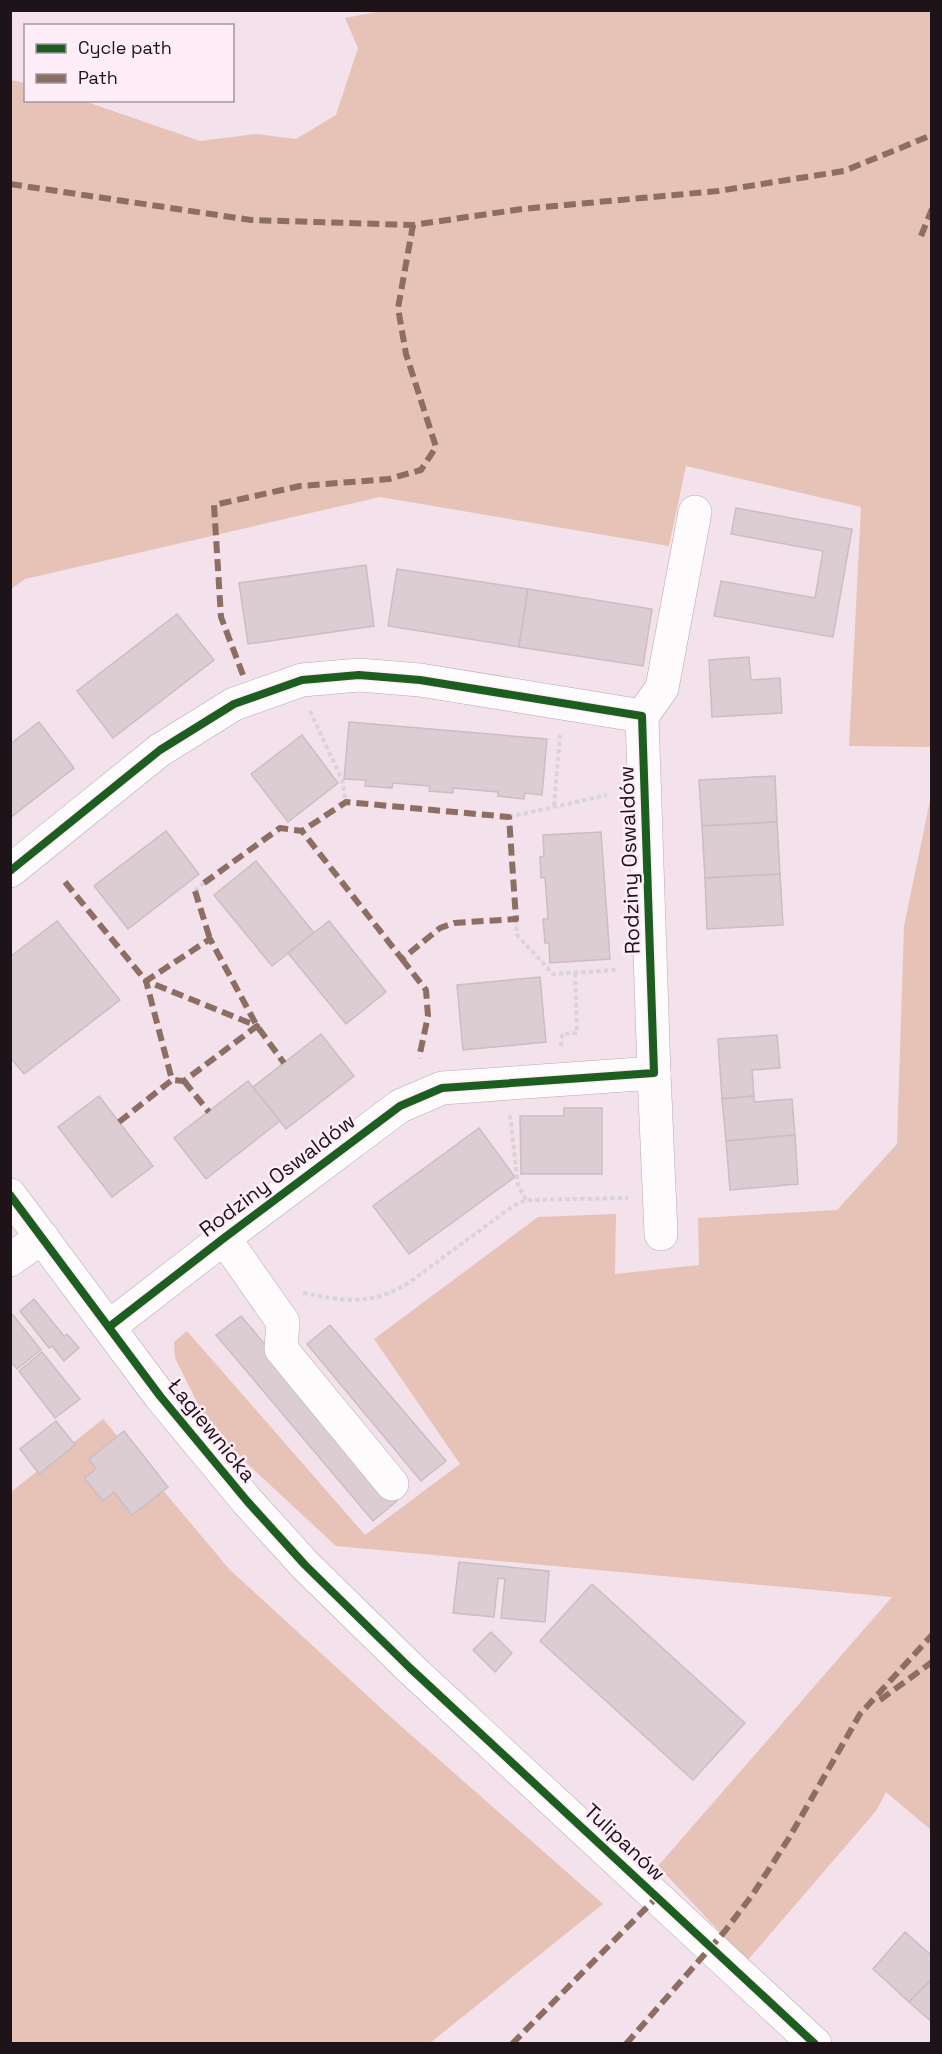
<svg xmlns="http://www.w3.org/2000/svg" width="942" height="2054" font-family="'Space Grotesk',sans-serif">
  <rect width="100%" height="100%" fill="#f3e2eb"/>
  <!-- green -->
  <g fill="#e7c2b6">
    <polygon points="387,10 931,11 931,747 849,746 861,507 686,466 669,546 380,497 25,579 11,589 11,80 25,83 26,100 84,101 200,141 256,134 296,139 336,115 358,48 345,18"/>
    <polygon points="931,796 931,1830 886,1792 876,1811 747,1961 658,1866 892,1597 336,1546 211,1430 175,1358 174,1342 187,1331 365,1535 460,1464 374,1339 538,1217 616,1214 615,1274 699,1265 698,1218 837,1210 897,1144 904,926"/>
    <polygon points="103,1419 230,1570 394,1720 603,1904 430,2043 11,2044 11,1492"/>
  </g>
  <!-- building -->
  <g fill="#dbcdd1" stroke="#cbbec2" stroke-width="1.5">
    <polygon points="736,508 852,529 833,637 714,616 721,581 815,598 823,551 731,534"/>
    <polygon points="366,565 374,626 248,644 239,583"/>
    <polygon points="397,569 528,589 519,647 388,626"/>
    <polygon points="528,589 652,609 643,666 519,647"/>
    <polygon points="177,614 214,660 113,738 77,691"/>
    <polygon points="749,657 751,680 780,678 782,713 712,717 709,660"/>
    <polygon points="39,722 74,768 10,818 10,744"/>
    <polygon points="349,722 547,739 542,795 525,793 524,799 498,796 498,792 453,788 453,793 429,791 430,786 393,783 392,788 365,786 366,780 344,779"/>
    <polygon points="302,735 338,783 288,822 251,774"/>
    <polygon points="775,776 777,822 702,826 699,780"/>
    <polygon points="777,822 780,874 705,878 702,826"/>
    <polygon points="166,831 199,874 128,929 94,886"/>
    <polygon points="601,832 610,959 550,963 549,943 545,943 543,919 548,919 545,877 541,878 540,857 544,856 543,835"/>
    <polygon points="256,861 314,933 272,966 214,895"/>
    <polygon points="780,874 783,925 707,929 705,878"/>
    <polygon points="57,921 120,1000 24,1074 10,1057 10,957"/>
    <polygon points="329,921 386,992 346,1024 288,953"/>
    <polygon points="540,977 546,1042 463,1050 457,985"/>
    <polygon points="321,1034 354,1076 286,1129 253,1087"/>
    <polygon points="777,1035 780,1068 752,1070 754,1096 722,1099 718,1039"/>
    <polygon points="248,1081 280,1121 206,1179 174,1138"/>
    <polygon points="99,1096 153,1166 112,1197 58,1127"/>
    <polygon points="754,1096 754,1102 792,1099 795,1135 726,1141 722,1099"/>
    <polygon points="564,1108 602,1108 602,1174 521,1174 520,1116 564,1116"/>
    <polygon points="479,1128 515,1177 409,1254 373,1206"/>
    <polygon points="795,1135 798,1184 730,1190 726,1141"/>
    <polygon points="34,1299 64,1336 67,1334 79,1348 64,1361 52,1346 49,1348 20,1311"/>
    <polygon points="13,1315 41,1350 17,1369 10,1361 10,1317"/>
    <polygon points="241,1316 397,1501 373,1521 216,1335"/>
    <polygon points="330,1325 446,1461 421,1481 307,1344"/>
    <polygon points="42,1352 80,1399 55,1418 19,1371"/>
    <polygon points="56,1421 75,1445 39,1474 20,1449"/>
    <polygon points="124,1431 168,1487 132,1515 114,1492 103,1501 84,1478 96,1469 89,1459"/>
    <polygon points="459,1562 549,1571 545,1622 501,1618 505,1579 498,1578 494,1617 453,1613"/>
    <polygon points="592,1584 745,1723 693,1780 540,1641"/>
    <polygon points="491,1632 512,1653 495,1672 473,1650"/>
    <polygon points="905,1932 932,1956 932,1979 909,2002 873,1969"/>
    <polygon points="932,1979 932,2022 909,2002"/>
  </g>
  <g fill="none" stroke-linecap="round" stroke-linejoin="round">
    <defs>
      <g id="minor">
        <polyline points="642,716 662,688 695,512"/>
        <polyline points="10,871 160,750 234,704 302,680 359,675 420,680 642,716 654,1073 442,1088 400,1106 224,1238 109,1327"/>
        <polyline points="654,1073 661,1234"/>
        <polyline points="10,1195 160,1396 247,1501 305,1565 410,1668 815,2044"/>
        <polyline points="224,1238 283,1322 281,1349 392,1484"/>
        <polyline points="10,1260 42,1237"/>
      </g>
    </defs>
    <!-- minor casing -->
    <use href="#minor" stroke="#b6aab1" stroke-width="34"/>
    <!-- path -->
    <g stroke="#d9d4d7" stroke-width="4" stroke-dasharray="4.5 3" stroke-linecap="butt">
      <polyline points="310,711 342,780 346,802"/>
      <polyline points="554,806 560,735"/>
      <polyline points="509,817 607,795"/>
      <polyline points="195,891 204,883"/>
      <polyline points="516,919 517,935 553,974 617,970"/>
      <polyline points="561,1046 562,1034 577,1033 575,973"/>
      <polyline points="510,1115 518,1185 526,1200"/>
      <path d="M303 1293C344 1301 369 1306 407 1284L513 1206 526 1200 628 1198"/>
    </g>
    <!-- minor -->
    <use href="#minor" stroke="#fdfbfc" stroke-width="33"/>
    <!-- quiet -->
    <g stroke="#8d6e63" stroke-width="6" stroke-dasharray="12 6" stroke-linecap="butt">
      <polyline points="10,184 251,220 413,225 522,209 718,191 844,171 932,135"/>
      <polyline points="921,236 932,209"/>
      <polyline points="243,675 221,617 214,505 300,486 389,479 421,470 436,447 406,354 398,308 413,225"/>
      <polyline points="65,882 146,981 210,939 257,1026 284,1063"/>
      <polyline points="204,883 280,828 302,831 402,959 440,928 454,923 516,919 509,817 346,802 302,831"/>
      <polyline points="195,891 210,939"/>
      <polyline points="402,959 426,990 428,1016 419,1058"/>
      <polyline points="184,1081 209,1112"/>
      <polyline points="119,1122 172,1080 146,981 257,1026 184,1081 172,1080"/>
      <polyline points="880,1700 932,1662"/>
      <polyline points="512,2044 657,1897"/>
      <polyline points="626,2044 725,1931 753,1894 789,1838 860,1714 932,1635"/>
    </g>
    <defs>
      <g id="cycleway">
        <polyline points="10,871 160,750 234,704 302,680 359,675 420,680 642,716 654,1073 442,1088 400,1106 224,1238 109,1327"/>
        <polyline points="10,1195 160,1396 247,1501 305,1565 410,1668 815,2044"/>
      </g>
    </defs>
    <!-- cycleway casing -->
    <use href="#cycleway" stroke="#ffedf7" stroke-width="11"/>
    <!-- cycleway -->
    <use href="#cycleway" stroke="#1b5e20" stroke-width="8"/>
  </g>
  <g text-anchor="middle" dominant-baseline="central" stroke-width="5" stroke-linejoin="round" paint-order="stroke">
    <!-- street labels -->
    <g font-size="21" fill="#1d1319" stroke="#ffedf7">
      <text transform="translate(629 860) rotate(-92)">Rodziny Oswaldów</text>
      <text transform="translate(277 1175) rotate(-37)">Rodziny Oswaldów</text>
      <text transform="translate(212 1430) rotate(51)">Łagiewnicka</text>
      <text transform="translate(625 1842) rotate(43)">Tulipanów</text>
    </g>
  </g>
  <!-- border -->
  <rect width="942" height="2054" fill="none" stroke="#1d1319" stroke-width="24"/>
  <!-- legend -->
  <rect x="24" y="24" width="210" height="78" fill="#ffedf7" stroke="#a5969e" stroke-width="1.5"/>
  <rect x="36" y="44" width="30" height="9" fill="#1b5e20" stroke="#a5969e" stroke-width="1.5"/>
  <text x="78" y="54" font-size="18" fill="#1d1319">Cycle path</text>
  <rect x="36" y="74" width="30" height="9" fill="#8d6e63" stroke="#a5969e" stroke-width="1.5"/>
  <text x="78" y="84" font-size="18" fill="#1d1319">Path</text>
</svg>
